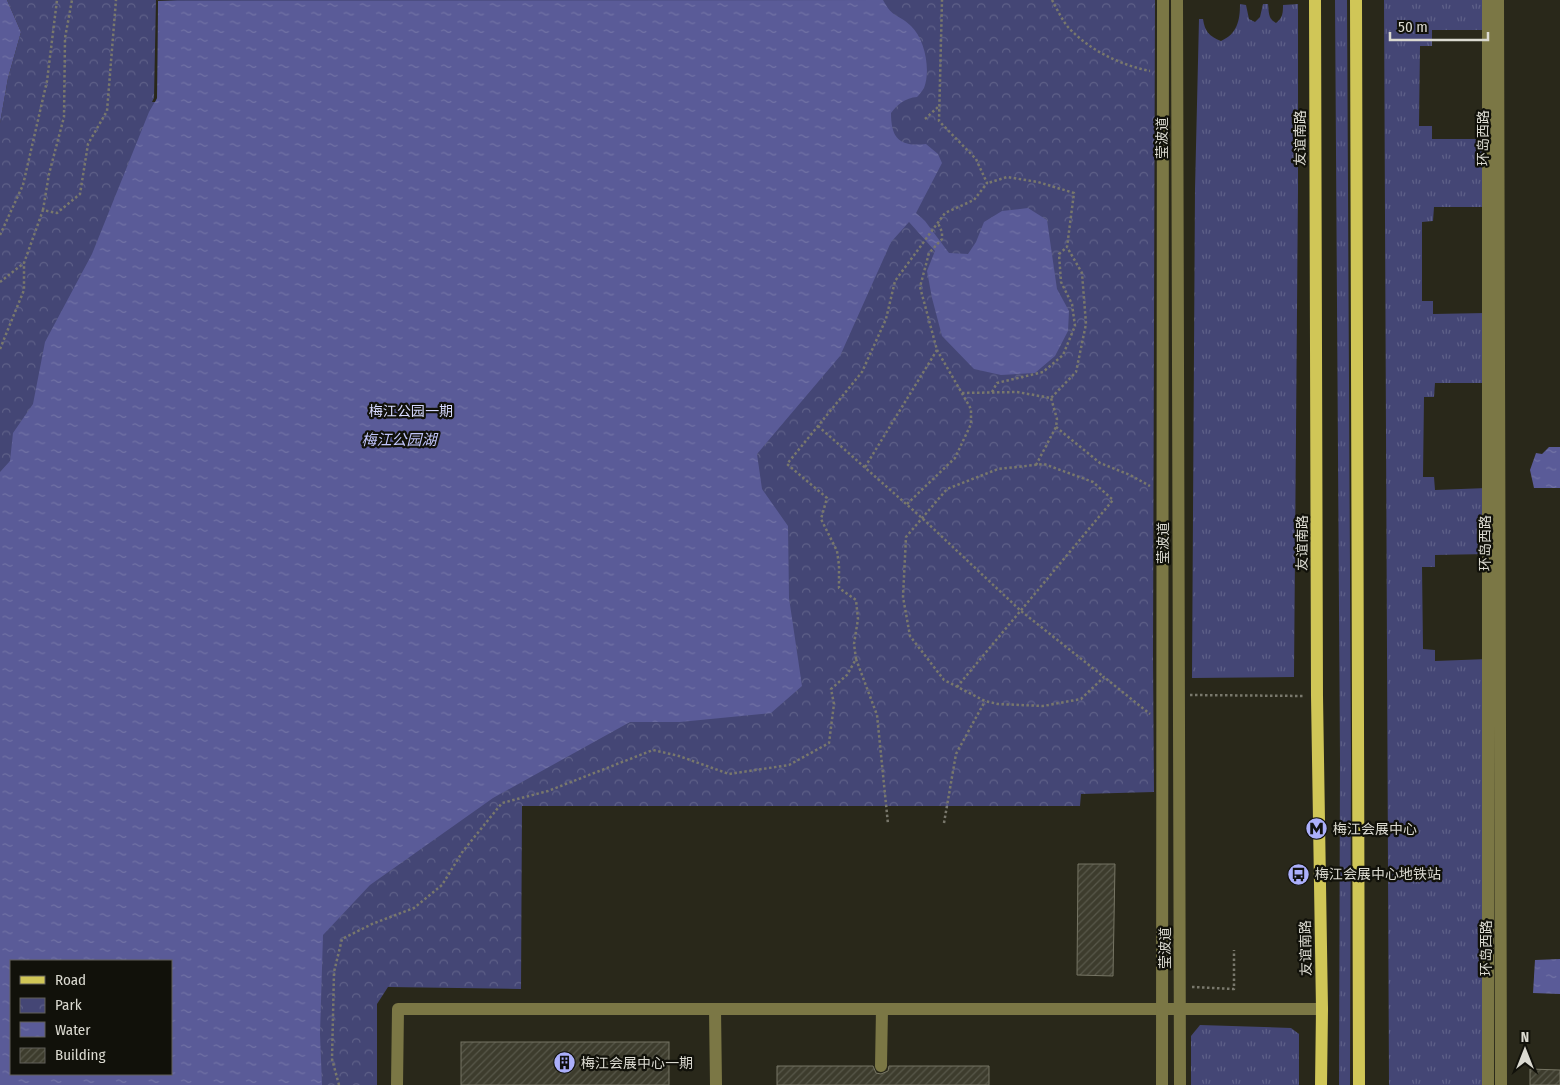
<svg xmlns="http://www.w3.org/2000/svg" width="1560" height="1085" font-family="'Fira Sans Condensed','Noto Sans SC',sans-serif">
  <defs>
    <pattern id="grass-tufts" width="24" height="20" patternUnits="userSpaceOnUse" patternTransform="scale(1.25)"><rect width="24" height="20" fill="#444675"/><path d="M3 7l-1-3M5 7V3M7 7l1-3M15 17l-1-3M17 17v-4M19 17l1-3" fill="none" stroke="#5e6088"/></pattern>
    <pattern id="park-crowns" width="20" height="18" patternUnits="userSpaceOnUse" patternTransform="scale(1.25)"><rect width="20" height="18" fill="#444675"/><path d="M2 6a3 3 0 1 1 6 0M12 15a3 3 0 1 1 6 0" fill="none" stroke="#5e6088"/></pattern>
    <pattern id="water-ripples" width="26" height="14" patternUnits="userSpaceOnUse" patternTransform="scale(1.25)"><rect width="26" height="14" fill="#5a5b98"/><path d="M2 4q2-2 4 0t4 0M15 11q2-2 4 0t4 0" fill="none" stroke="#7172a5"/></pattern>
    <pattern id="building-hatch" width="6" height="6" patternUnits="userSpaceOnUse" patternTransform="scale(1.25)"><rect width="6" height="6" fill="#3d3c2d"/><path d="M-1 1l2-2M0 6l6-6M5 7l2-2" fill="none" stroke="#58584a"/></pattern>
  </defs>
  <rect width="100%" height="100%" fill="#29281a"/>
  <!-- grass -->
  <g fill="url(#grass-tufts)">
    <polygon points="1335,0 1347,0 1351,759 1350,1085 1339,1085 1340,760"/>
    <polygon points="1384,0 1485,0 1485,30 1432,30 1432,46 1420,46 1419,126 1432,126 1432,139 1485,139 1486,207 1434,207 1433,221 1422,222 1422,301 1433,301 1433,314 1486,313 1487,383 1435,383 1434,397 1424,397 1423,477 1434,477 1435,490 1487,488 1487,554 1435,555 1435,567 1422,567 1423,649 1435,650 1435,661 1488,659 1491,1085 1389,1085"/>
    <path d="M1240 4 1246 5 1249 19 1255 22 1260 17 1263 4H1268C1269 12 1268 19 1276 23 1283 18 1283 12 1283 5L1298 4V188L1294 677 1192 678 1195 189 1199 19H1203C1205 32 1209 36 1221 41 1237 34 1240 21 1240 4Z"/>
    <polygon points="1200,1025 1291,1028 1299,1034 1299,1085 1191,1085 1191,1036"/>
  </g>
  <!-- park -->
  <path fill="url(#park-crowns)" fill-rule="evenodd" d="M7 0H1155L1153 656 1154 792 1081 794 1080 806H522L521 989 388 987 377 1004V1085H0V123L8 78 21 32ZM11 961H171V1074H11Z"/>
  <!-- water -->
  <g fill="url(#water-ripples)" fill-rule="evenodd">
    <polygon points="0,0 7,0 21,32 8,78 0,123"/>
    <path d="M883 0C893 19 899 14 911 26 925 39 931 70 924 88 922 91 919 95 917 97 905 98 898 104 891 113 891 139 900 147 926 144L938 154 942 163 916 213 925 221 949 253 968 254 976 242 984 222 1002 211 1028 208 1047 220 1057 289 1069 311 1068 331 1055 356 1035 373 1001 375 974 369 942 336 932 298 927 271 935 251 909 222 891 242 840 356 757 454 762 489 788 526 789 598 802 686 771 713 680 722H630L493 798 370 885 323 935 320 1034 322 1085H0V472L10 461 13 433 33 404 45 342 92 254 149 112 157 98 158 1ZM11 961H171V1074H11Z"/>
    <polygon points="1549,447 1560,447 1560,488 1534,488 1530,470 1536,453 1542,454"/>
    <polygon points="1560,959 1560,994 1533,993 1535,960"/>
  </g>
  <!-- pier -->
  <polygon fill="#29281a" points="156,0 177,1 158,1 157,98 155,102 152,102 154,98"/>
  <!-- building -->
  <g fill="url(#building-hatch)" stroke="#767564">
    <polygon points="1078,864 1115,864 1113,976 1077,975"/>
    <rect x="461" y="1042" width="208" height="43"/>
    <polygon points="777,1066 873,1066 876,1073 881,1074 888,1071 889,1066 989,1066 989,1085 777,1085"/>
    <polygon points="1530,1069 1560,1070 1560,1085 1530,1085"/>
  </g>
  <g fill="none" stroke-linecap="round" stroke-linejoin="round">
    <!-- path -->
    <g stroke="#79786c" stroke-width="2.5" stroke-dasharray="2.5 2.5" stroke-linecap="butt">
      <path d="M1052 0C1057 9 1062 20 1068 27 1089 50 1120 65 1150 71"/>
      <polyline points="925,119 939,106"/>
      <polyline points="43,210 49,174 64,117 65,38 72,0"/>
      <polyline points="0,235 23,185 47,81 57,0"/>
      <polyline points="0,282 24,263"/>
      <polyline points="0,349 24,290 24,263 43,210 57,213 80,194 88,144 107,111 116,0"/>
      <polyline points="992,392 997,383 1043,372 1063,355 1075,326 1072,304 1061,282 1059,254 1067,247"/>
      <polyline points="962,393 1017,392 1051,398 1076,372 1086,324 1082,273 1067,247 1074,193 1038,182 1007,177 988,183"/>
      <polyline points="818,426 922,518 1021,611 1104,677"/>
      <polyline points="1056,427 1100,463 1130,475 1150,486"/>
      <polyline points="1036,465 1056,427 1057,419 1051,398"/>
      <polyline points="865,467 937,350 920,287 929,253 942,239 942,232 938,223"/>
      <polyline points="907,504 955,458 971,424 971,409 937,350"/>
      <polyline points="856,659 877,715 888,824"/>
      <polyline points="957,687 1113,500 1093,482 1044,464 998,469 947,489 906,537 903,597 910,636 944,680 985,701 998,704 1043,706 1081,699 1104,677 1150,714"/>
      <polyline points="1190,695 1305,696"/>
      <polyline points="944,823 956,754 985,701"/>
      <polyline points="1192,987 1234,989 1234,950"/>
      <polyline points="339,1085 332,1059 334,972 342,939 372,924 414,908 442,885 463,851 502,803 548,791 653,750 679,756 729,774 789,765 829,743 834,704 831,689 847,675 856,659 854,644 858,619 856,600 839,588 839,565 837,551 821,519 827,498 787,464 862,372 886,319 895,281 945,213 974,200 987,183 976,159 939,121 942,0"/>
    </g>
    <!-- minor -->
    <g stroke="#7b7745" stroke-width="12">
      <polyline points="1177,0 1180,1085"/>
      <polyline points="1498,0 1501,1085"/>
      <polyline points="715,1009 716,1085"/>
      <polyline points="881,1066 882,1009"/>
      <polyline points="397,1085 398,1009 1322,1009"/>
      <polyline points="1162,1085 1163,0"/>
      <polyline points="1488,1085 1488,0"/>
    </g>
    <!-- major -->
    <g stroke="#d0c657" stroke-width="12">
      <polyline points="1315,0 1317,696 1322,1009 1321,1085"/>
      <polyline points="1356,0 1359,1085"/>
    </g>
  </g>
  <!-- icons -->
  <defs>
    <symbol id="metro-disc" viewBox="-11 -11 22 22"><circle r="9.5" fill="#abaffb" stroke="#11110a"/><path d="M-5.5 5V-5H-3L0 0L3-5H5.5V5H3V-.5L0 4L-3-.5V5Z" fill="#111"/></symbol>
    <symbol id="bus-disc" viewBox="-11 -11 22 22"><circle r="9.5" fill="#abaffb" stroke="#11110a"/><path d="M-5-6H5V4H4V6H2V4H-2V6H-4V4H-5ZM-3.5-4V0h7V-4ZM-3.5 1.2v1.5H-2V1.2ZM2 1.2v1.5H3.5V1.2Z" fill="#111"/></symbol>
    <symbol id="building-disc" viewBox="-11 -11 22 22"><circle r="9.5" fill="#abaffb" stroke="#11110a"/><path d="M-4-6H4V6H1V3H-1V6H-4ZM-2.5-4.3h1.7v1.8h-1.7ZM.8-4.3h1.7v1.8H.8ZM-2.5-1h1.7V.8h-1.7ZM.8-1h1.7V.8H.8Z" fill="#111"/></symbol>
  </defs>
  <g fill-rule="evenodd">
    <use href="#metro-disc" x="1304" y="816" width="25" height="25"/>
    <use href="#bus-disc" x="1286" y="862" width="25" height="25"/>
    <use href="#building-disc" x="552" y="1050" width="25" height="25"/>
  </g>
  <g text-anchor="middle" dominant-baseline="central" stroke-width="4.5" stroke-linejoin="round" paint-order="stroke">
    <!-- street labels -->
    <g font-size="14" fill="#dbdad1" stroke="#11110a">
      <text transform="translate(1162 138) rotate(-90)">莹波道</text>
      <text transform="translate(1300 138) rotate(-90)">友谊南路</text>
      <text transform="translate(1483 138) rotate(-90)">环岛西路</text>
      <text transform="translate(1163 543) rotate(-90)">莹波道</text>
      <text transform="translate(1302 543) rotate(-90)">友谊南路</text>
      <text transform="translate(1485 543) rotate(-90)">环岛西路</text>
      <text transform="translate(1165 948) rotate(-90)">莹波道</text>
      <text transform="translate(1306 948) rotate(-91)">友谊南路</text>
      <text transform="translate(1486 948) rotate(-90)">环岛西路</text>
    </g>
    <!-- park labels -->
    <g font-size="14" fill="#d7dafe" stroke="#11110a">
      <text x="411" y="411">梅江公园一期</text>
    </g>
    <!-- poi labels -->
    <g font-size="14" fill="#dbdad1" stroke="#11110a" text-anchor="start">
      <text x="1333" y="829">梅江会展中心</text>
      <text x="1315" y="874">梅江会展中心地铁站</text>
      <text x="581" y="1063">梅江会展中心一期</text>
    </g>
    <!-- water labels -->
    <g font-size="15" font-style="italic" fill="#c1c5fb" stroke="#11110a">
      <text x="399" y="440">梅江公园湖</text>
    </g>
  </g>
  <!-- legend -->
  <rect x="10" y="960" width="162" height="115" fill="#11110a" stroke="#62615a"/>
  <rect x="20" y="976" width="25" height="8" fill="#d0c657" stroke="#62615a"/>
  <text x="55" y="985" font-size="15" fill="#dbdad1">Road</text>
  <rect x="20" y="998" width="25" height="15" fill="url(#park-crowns)" stroke="#62615a"/>
  <text x="55" y="1010" font-size="15" fill="#dbdad1">Park</text>
  <rect x="20" y="1022" width="25" height="15" fill="url(#water-ripples)" stroke="#62615a"/>
  <text x="55" y="1035" font-size="15" fill="#dbdad1">Water</text>
  <rect x="20" y="1048" width="25" height="15" fill="url(#building-hatch)" stroke="#62615a"/>
  <text x="55" y="1060" font-size="15" fill="#dbdad1">Building</text>
  <!-- north arrow -->
  <g transform="translate(1525 1050)" stroke="#11110a" stroke-width="4" paint-order="stroke">
  <path d="M0-4L9 19L0 12L-9 19Z" fill="#dbdad1"/>
  <text y="-8" font-size="14" font-weight="bold" text-anchor="middle" fill="#dbdad1">N</text>
  </g>
  <!-- scale -->
  <path d="M1390 32v8h98v-8" fill="none" stroke="#dbdad1" stroke-width="2.5"/>
  <text x="1398" y="32" font-size="15" fill="#dbdad1" stroke="#11110a" stroke-width="4" paint-order="stroke">50 m</text>
</svg>
